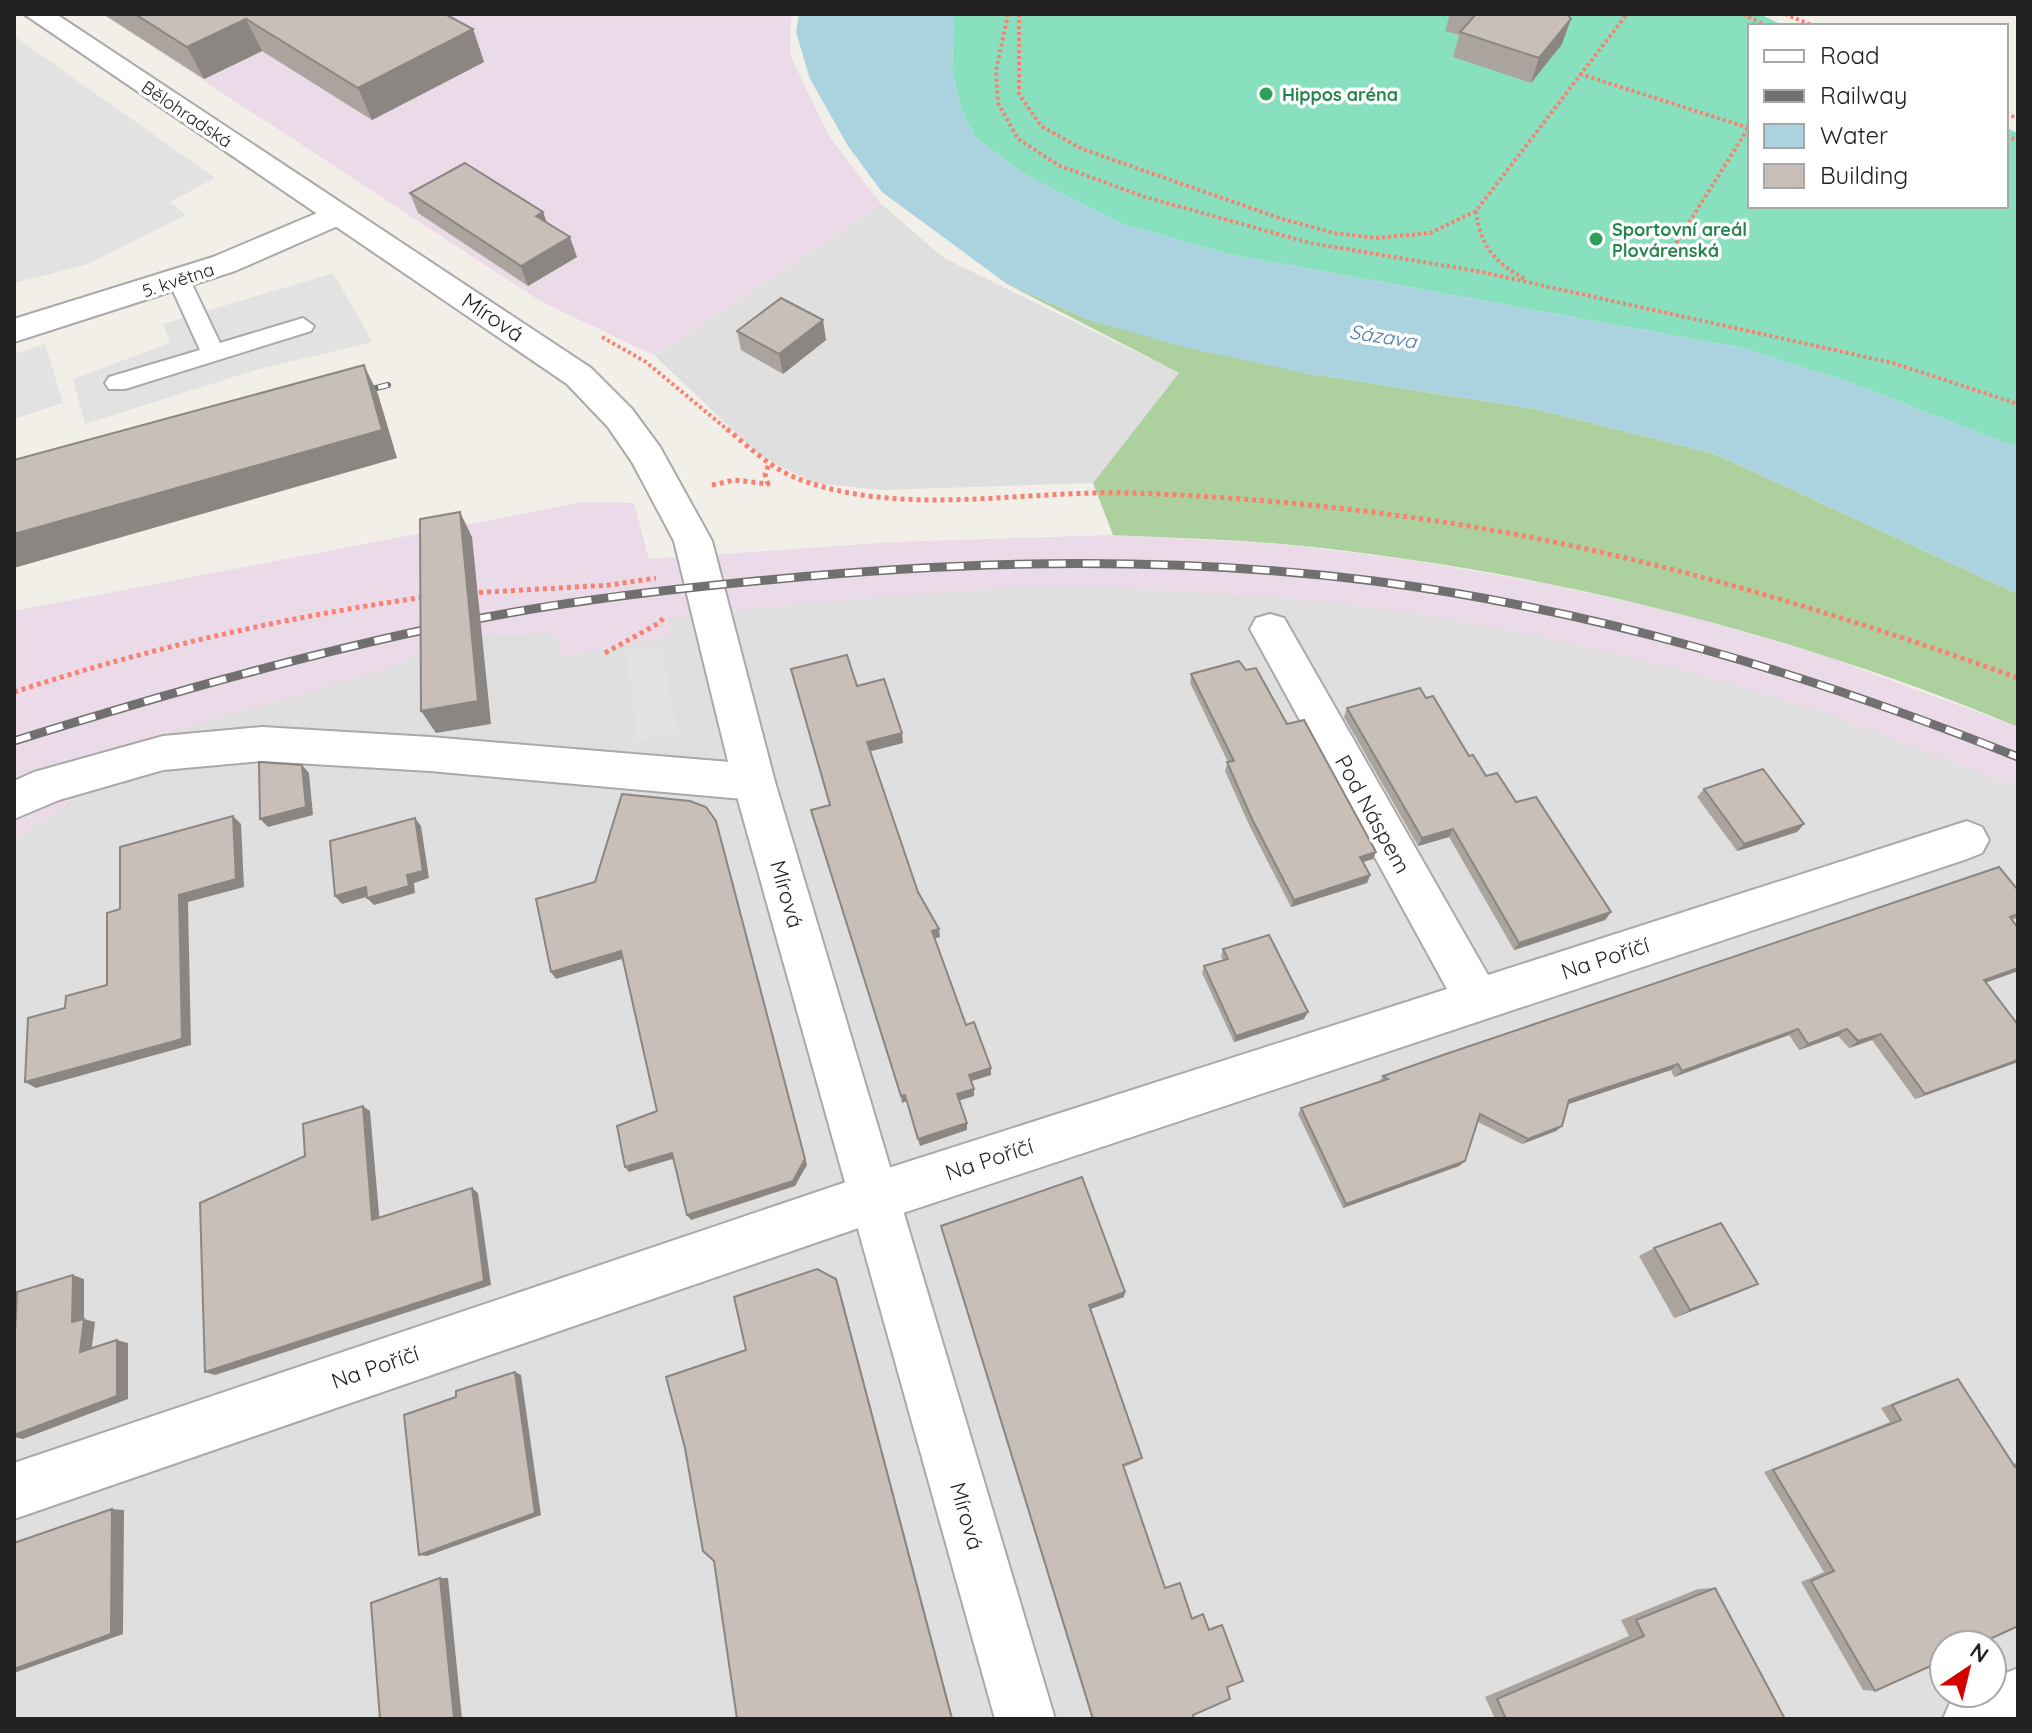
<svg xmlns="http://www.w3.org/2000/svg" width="2032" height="1733" font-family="Quicksand,sans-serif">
  <rect width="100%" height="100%" fill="#f2efe9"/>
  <!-- residential -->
  <g fill="#e0dfdf" fill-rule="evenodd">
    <polygon points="881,204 944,258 1179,373 1093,483 883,490 814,483 760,456 655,356"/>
    <path d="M1012 588H1113L1279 597 1407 612 1538 636 1679 669 1817 710 2018 787V1719H14V839L63 807 111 749 391 668 434 643 482 635 557 634 560 657 672 636 666 617 898 595ZM1944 1645H1992V1693H1944Z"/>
  </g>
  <!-- industrial -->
  <g fill="#ebdbe8">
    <polygon points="102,14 791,14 790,55 829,136 881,204 655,356 540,301"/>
    <polygon points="584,502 634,503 649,559 895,542 1113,535 1281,544 1411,560 1543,583 1687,615 1828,657 2018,727 2018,787 1817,710 1679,669 1538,636 1407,612 1279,597 1113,588 1012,588 898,595 666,617 672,636 560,657 556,634 482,635 434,643 391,668 111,749 63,807 14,839 14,611"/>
  </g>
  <!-- forest -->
  <path fill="#add19e" d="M1007 284 1089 320 1305 373 1535 409 1715 454 2018 594V727C1785 630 1533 568 1282 544 1226 539 1169 538 1113 535L1093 483 1179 373Z"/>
  <!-- pitch -->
  <polygon fill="#88e0be" points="954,14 1759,14 1785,26 1750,26 1750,206 2006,206 2006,128 2018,133 2018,448 1849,382 1742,348 1227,254 1122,224 1024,174 976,138 961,110 952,70"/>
  <!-- parking -->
  <g fill="#e2e2e2">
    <polygon points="14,36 215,178 170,202 186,215 85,265 14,283"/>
    <polygon points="333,273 373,342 259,369 85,424 73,379 170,343 163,324"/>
    <polygon points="45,344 63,403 14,419 14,354"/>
    <polygon points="662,645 677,733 633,742 637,734 626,651"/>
  </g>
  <!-- water -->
  <polygon fill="#aad3df" points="799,14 954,14 952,70 961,110 976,138 1024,174 1122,224 1227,254 1742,348 1849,382 2018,448 2018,594 1715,454 1535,409 1305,373 1184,347 1089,320 1007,284 882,192 848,146 810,79 796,32"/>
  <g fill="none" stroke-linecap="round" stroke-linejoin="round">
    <defs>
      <polygon id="service" points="179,273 190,280 220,343 303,318 314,326 311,331 125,389 109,389 105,383 109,377 200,350 168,280"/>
      <g id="minor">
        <polygon points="336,205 347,208 352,215 347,222 235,271 14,342 14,319 213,257"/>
        <polygon points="1270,614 1284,618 1488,975 1967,821 1982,827 1989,840 1982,853 1967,859 876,1222 14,1519 14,1463 876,1172 1447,989 1250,629 1256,618"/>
        <polygon points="262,727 430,737 754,764 769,770 775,782 769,794 754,800 430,771 262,761 163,770 59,800 14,819 14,781 34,772 163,736"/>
        <polygon points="2018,1668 2018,1719 1943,1719 1952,1698 1961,1693 1992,1693 1992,1679"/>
      </g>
      <polygon id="tertiary" points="24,14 56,14 591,368 632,409 660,447 712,541 775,782 1055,1719 995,1719 733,782 674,541 632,462 608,427 567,384"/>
    </defs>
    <!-- service casing -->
    <use href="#service" stroke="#a9a9a9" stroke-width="4"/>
    <!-- minor casing -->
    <use href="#minor" stroke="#a9a9a9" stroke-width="4"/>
    <!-- tertiary casing -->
    <use href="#tertiary" stroke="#a9a9a9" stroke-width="4"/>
    <!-- path-far1 -->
    <g stroke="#fa8072" stroke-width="4" stroke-dasharray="3 3" stroke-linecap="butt">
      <polyline points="1008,14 996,71 998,103 1018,139 1060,166 1145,197 1310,243 1477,271 1893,363 2018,404"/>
      <polyline points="1019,14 1019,94 1041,126 1082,149 1282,219 1334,233 1376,238 1430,233 1476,211 1627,14"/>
      <polyline points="1743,14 1767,26"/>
      <polyline points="1785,14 1814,26"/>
      <polyline points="1580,74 1749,128"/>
      <polyline points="2006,113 2018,119"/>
      <polyline points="2006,136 2018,141"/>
      <path d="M1476 211C1480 246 1495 263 1525 279"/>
      <polyline points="1673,248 1749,127"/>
      <polyline points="602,337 646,362 729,431"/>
    </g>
    <!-- path -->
    <g stroke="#fa8072" stroke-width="5" stroke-dasharray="4 4" stroke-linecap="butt">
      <path d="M727 429C751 449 774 471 804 481 907 517 1024 490 1130 493 1233 496 1335 506 1437 521 1636 551 1829 610 2018 678"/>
      <polyline points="712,485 734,480 768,484 765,474 769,464"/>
      <polyline points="471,593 610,585 656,578"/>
      <polyline points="605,653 659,623 665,616"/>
      <path d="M14 692C149 648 285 617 425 597"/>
    </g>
    <!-- service -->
    <use href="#service" fill="#fff" fill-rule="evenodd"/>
    <!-- minor -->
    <use href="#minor" fill="#fff" fill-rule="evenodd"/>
    <!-- tertiary -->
    <use href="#tertiary" fill="#fff" fill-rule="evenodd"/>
    <defs>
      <polyline id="rail-far1" points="353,394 388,385"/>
      <path id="rail" d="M14 741C168 693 323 649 482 618 580 599 679 588 778 579 977 560 1175 556 1374 581 1597 610 1810 674 2018 757"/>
    </defs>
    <!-- rail-far1 casing -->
    <use href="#rail-far1" stroke="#707070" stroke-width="6"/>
    <!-- rail casing -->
    <use href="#rail" stroke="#707070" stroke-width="9"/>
    <!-- rail-far1 -->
    <use href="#rail-far1" stroke="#fff" stroke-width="4" stroke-dasharray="13" stroke-linecap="butt"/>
    <!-- rail -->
    <use href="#rail" stroke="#fff" stroke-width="6" stroke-dasharray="17" stroke-linecap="butt"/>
  </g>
  <!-- wall -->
  <g fill="#aba49e">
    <polygon points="103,14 445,14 473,29 484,62 372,120 262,51 204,79"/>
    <polygon points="1450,14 1567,14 1562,44 1531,83 1453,57 1459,35 1445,31"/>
    <polygon points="410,193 543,212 547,223 577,257 528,286 418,213"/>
    <polygon points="737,331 826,340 783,374 741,350"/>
    <polygon points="1191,674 1287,724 1376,852 1373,859 1363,862 1370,875 1367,883 1291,907 1250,827 1225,771 1228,762 1190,683"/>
    <polygon points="1426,698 1469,756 1486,776 1516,802 1611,912 1605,920 1514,950 1449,837 1418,846 1344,717 1347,708"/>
    <polygon points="1704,789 1804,824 1797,832 1737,851 1697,797"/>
    <polygon points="2018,890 2018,918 2012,920 2018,928 2018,971 1985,983 2018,1025 2018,1062 1915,1099 1872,1040 1849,1048 1838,1036 1799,1050 1789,1035 1674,1077 1671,1070 1568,1104 1562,1126 1556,1131 1522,1144 1478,1122 1465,1161 1459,1166 1343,1208 1298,1114 1301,1108 1379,1082 1383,1076"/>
    <polygon points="1223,949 1304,1019 1234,1042 1202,973 1204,966 1223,960 1221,956"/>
    <polygon points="941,1226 1124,1297 1090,1309 1139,1461 1124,1467 1165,1588 1192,1617 1203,1614 1208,1629 1218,1625 1222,1625 1227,1687 1193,1715 1194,1719 1092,1719"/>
    <polygon points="1654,1248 1740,1292 1674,1318 1639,1256"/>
    <polygon points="1958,1379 2013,1464 2018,1462 2018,1626 1875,1691 1863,1690 1801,1582 1824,1572 1764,1472 1890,1422 1881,1408 1946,1382"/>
    <polygon points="1715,1588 1785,1719 1495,1719 1485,1697 1629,1636 1621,1620 1698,1589"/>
  </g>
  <!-- shaded-wall -->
  <g fill="#8b8681">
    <polygon points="246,19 262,51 204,79 187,47"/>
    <polygon points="1571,19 1562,44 1531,83 1539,58"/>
    <polygon points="473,29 484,62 372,120 358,88"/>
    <polygon points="543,212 550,232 536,216"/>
    <polygon points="570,237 577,257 528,286 521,266"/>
    <polygon points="823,320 826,340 783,374 779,354"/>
    <polygon points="364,365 378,394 397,458 14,568 14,534"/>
    <polygon points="460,512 472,537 491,724 436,733 421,711"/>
    <polygon points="902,733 903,743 868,752 867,742"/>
    <polygon points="302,765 309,773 313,815 268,827 260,819"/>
    <polygon points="233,816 241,824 244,887 188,902 191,1045 36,1088 25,1082 182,1039 179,895"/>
    <polygon points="415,818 421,826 429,878 414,883 415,893 374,905 367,898"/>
    <polygon points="716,821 807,1165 795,1186 691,1220 687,1215"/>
    <polygon points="1804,824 1797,832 1737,851 1744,844"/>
    <polygon points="1453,829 1449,837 1418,846 1422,838"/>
    <polygon points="1376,852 1373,859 1356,864 1360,857"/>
    <polygon points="1370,875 1367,883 1291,907 1294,900"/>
    <polygon points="366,887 373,895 342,904 335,896"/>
    <polygon points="1611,912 1605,920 1514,950 1519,943"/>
    <polygon points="939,929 940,937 933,939 932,931"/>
    <polygon points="621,951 625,958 556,979 551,972"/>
    <polygon points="2018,968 2018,971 1973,987 1984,980"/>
    <polygon points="1308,1012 1304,1019 1234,1042 1236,1036"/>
    <polygon points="1798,1029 1789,1035 1674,1077 1682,1071"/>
    <polygon points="1847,1029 1838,1036 1799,1050 1808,1044"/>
    <polygon points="1881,1034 1872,1040 1849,1048 1858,1041"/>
    <polygon points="2018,1060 2018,1062 1915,1099 1925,1094"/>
    <polygon points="1678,1064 1671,1070 1563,1106 1569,1100"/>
    <polygon points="991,1068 991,1075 969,1082 969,1075"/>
    <polygon points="974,1089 974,1096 958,1101 957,1094"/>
    <polygon points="905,1095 907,1101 902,1103 901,1096"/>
    <polygon points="363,1106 370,1111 380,1225 372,1220"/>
    <polygon points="967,1123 967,1130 920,1146 918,1139"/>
    <polygon points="1562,1126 1556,1131 1522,1144 1528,1139"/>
    <polygon points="672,1153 676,1158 629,1172 625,1167"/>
    <polygon points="1465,1161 1459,1166 1343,1208 1346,1204"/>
    <polygon points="472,1188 478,1193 491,1285 215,1375 205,1372"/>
    <polygon points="73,1275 84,1279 84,1322 84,1319 95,1322 91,1355 80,1352 72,1322"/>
    <polygon points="836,1279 838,1283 953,1719 952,1719"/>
    <polygon points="1758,1284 1740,1292 1674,1318 1690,1310"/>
    <polygon points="1125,1292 1124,1297 1088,1310 1089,1305"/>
    <polygon points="117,1340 128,1343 128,1399 23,1439 14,1437 14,1435"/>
    <polygon points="515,1372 521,1375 541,1515 427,1556 419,1555"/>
    <polygon points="112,1509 124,1510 123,1634 14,1673 14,1669"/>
    <polygon points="440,1578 448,1578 462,1719 454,1719"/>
  </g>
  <!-- building -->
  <g fill="#c7bfb8" stroke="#8b8681" stroke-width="2">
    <polygon points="135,14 445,14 473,29 358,88 246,19 187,47"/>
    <polygon points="1476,14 1567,14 1571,19 1539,58 1460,32"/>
    <polygon points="465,163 543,212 536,216 570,237 521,266 410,193"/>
    <polygon points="781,298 823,320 779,354 737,331"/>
    <polygon points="364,365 382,430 14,534 14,460"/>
    <polygon points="460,512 478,701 421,711 420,519"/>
    <polygon points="847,655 857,686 884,679 902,733 867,742 918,892 939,929 932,931 966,1025 974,1022 991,1068 969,1075 974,1089 957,1094 967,1123 918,1139 905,1095 901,1096 811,810 830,805 791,669"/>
    <polygon points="1239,661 1246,670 1256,668 1287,724 1304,720 1376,852 1360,857 1370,875 1294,900 1252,819 1227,762 1234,761 1191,674"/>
    <polygon points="1420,688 1426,698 1433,696 1469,756 1473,755 1486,776 1497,773 1516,802 1536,797 1611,912 1519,943 1453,829 1422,838 1347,708"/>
    <polygon points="259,762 302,765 306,807 260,819"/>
    <polygon points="1763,769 1804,824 1744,844 1704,789"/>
    <polygon points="622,794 690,801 706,807 716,821 805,1159 793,1181 687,1215 672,1153 625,1167 617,1126 657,1111 621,951 551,972 536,899 595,882"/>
    <polygon points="233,816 236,879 179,895 182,1039 25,1082 28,1018 65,1008 66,996 107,985 107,913 120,909 120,847"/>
    <polygon points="415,818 423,871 407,875 409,886 367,898 366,887 335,896 330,841"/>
    <polygon points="1999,867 2018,890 2018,914 2010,917 2018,928 2018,968 1984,980 2018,1025 2018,1060 1925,1094 1881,1034 1858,1041 1847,1029 1808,1044 1798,1029 1682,1071 1678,1064 1569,1100 1562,1126 1528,1139 1480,1114 1465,1161 1346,1204 1301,1108 1388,1079 1383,1076 1443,1055"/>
    <polygon points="1269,935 1308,1012 1236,1036 1204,966 1228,959 1223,949"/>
    <polygon points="363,1106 372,1220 472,1188 484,1281 205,1372 200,1203 305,1156 303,1124"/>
    <polygon points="1082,1177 1125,1292 1089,1305 1142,1458 1123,1465 1165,1588 1180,1583 1192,1619 1203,1614 1209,1630 1222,1625 1243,1681 1227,1687 1230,1699 1193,1715 1194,1719 1093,1719 941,1226"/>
    <polygon points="1721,1223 1758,1284 1690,1310 1654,1248"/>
    <polygon points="817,1269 836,1279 952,1719 737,1719 714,1561 703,1551 685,1448 666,1377 746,1350 734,1297"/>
    <polygon points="73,1275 72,1322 84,1319 80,1352 117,1340 117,1396 14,1435 14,1353 17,1292"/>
    <polygon points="515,1372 535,1513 419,1555 404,1415 456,1397 456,1391"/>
    <polygon points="1958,1379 2015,1467 2018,1466 2018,1626 1977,1645 1944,1645 1944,1660 1875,1691 1811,1581 1834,1571 1773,1470 1901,1420 1892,1405"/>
    <polygon points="112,1509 111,1634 14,1669 14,1543"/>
    <polygon points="440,1578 454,1719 380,1719 371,1603"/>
    <polygon points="1715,1588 1785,1719 1506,1719 1497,1699 1644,1636 1636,1620"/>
  </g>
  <!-- markers -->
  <g fill="#2e9e5b" stroke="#fff" stroke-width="3">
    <circle cx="1266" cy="94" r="8"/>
    <circle cx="1596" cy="239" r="8"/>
  </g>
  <g text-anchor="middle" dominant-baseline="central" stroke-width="7" stroke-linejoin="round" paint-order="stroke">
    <!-- far-leisure labels -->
    <g font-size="18" font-weight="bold" fill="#27864d" stroke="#fff" text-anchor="start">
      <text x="1282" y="94">Hippos aréna</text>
      <text x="1612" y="229">Sportovní areál<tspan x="1612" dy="21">Plovárenská</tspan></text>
    </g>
    <!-- far-street labels -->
    <g font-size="18" fill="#222" stroke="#fff">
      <text transform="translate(187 114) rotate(34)">Bělohradská</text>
      <text transform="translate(178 280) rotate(-18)">5. května</text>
    </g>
    <!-- far-water labels -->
    <g font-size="20" font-style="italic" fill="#4a7aab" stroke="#fff">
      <text transform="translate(1383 336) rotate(9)">Sázava</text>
    </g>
    <!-- street labels -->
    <g font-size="22" fill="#222" stroke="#fff">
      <text transform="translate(493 317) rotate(34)">Mírová</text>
      <text transform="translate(1373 814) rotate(61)">Pod Náspem</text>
      <text transform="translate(787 894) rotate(74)">Mírová</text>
      <text transform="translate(1605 958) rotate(-18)">Na Poříčí</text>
      <text transform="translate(989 1159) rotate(-18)">Na Poříčí</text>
      <text transform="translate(375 1367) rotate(-19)">Na Poříčí</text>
      <text transform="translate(967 1516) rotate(74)">Mírová</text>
    </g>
  </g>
  <!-- border -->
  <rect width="2032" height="1733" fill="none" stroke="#222222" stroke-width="32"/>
  <!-- legend -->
  <rect x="1748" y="24" width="260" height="184" fill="#ffffff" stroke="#a7a7a7" stroke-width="2"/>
  <rect x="1764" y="50" width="40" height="12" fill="#ffffff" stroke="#a7a7a7" stroke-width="2"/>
  <text x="1820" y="64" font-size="24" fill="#222222">Road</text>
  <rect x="1764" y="90" width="40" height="12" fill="#707070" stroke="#a7a7a7" stroke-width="2"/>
  <text x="1820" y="104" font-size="24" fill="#222222">Railway</text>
  <rect x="1764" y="124" width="40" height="24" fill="#aad3df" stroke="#a7a7a7" stroke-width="2"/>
  <text x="1820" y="144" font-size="24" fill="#222222">Water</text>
  <rect x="1764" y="164" width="40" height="24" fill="#c7bfb8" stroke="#a7a7a7" stroke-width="2"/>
  <text x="1820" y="184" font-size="24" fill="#222222">Building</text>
  <!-- north arrow -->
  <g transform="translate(1968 1669) rotate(35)"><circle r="38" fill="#ffffff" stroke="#a7a7a7" stroke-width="2"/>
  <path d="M0-6L14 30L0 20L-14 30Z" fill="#d40000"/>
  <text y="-12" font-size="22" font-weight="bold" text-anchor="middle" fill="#222222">N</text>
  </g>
</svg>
